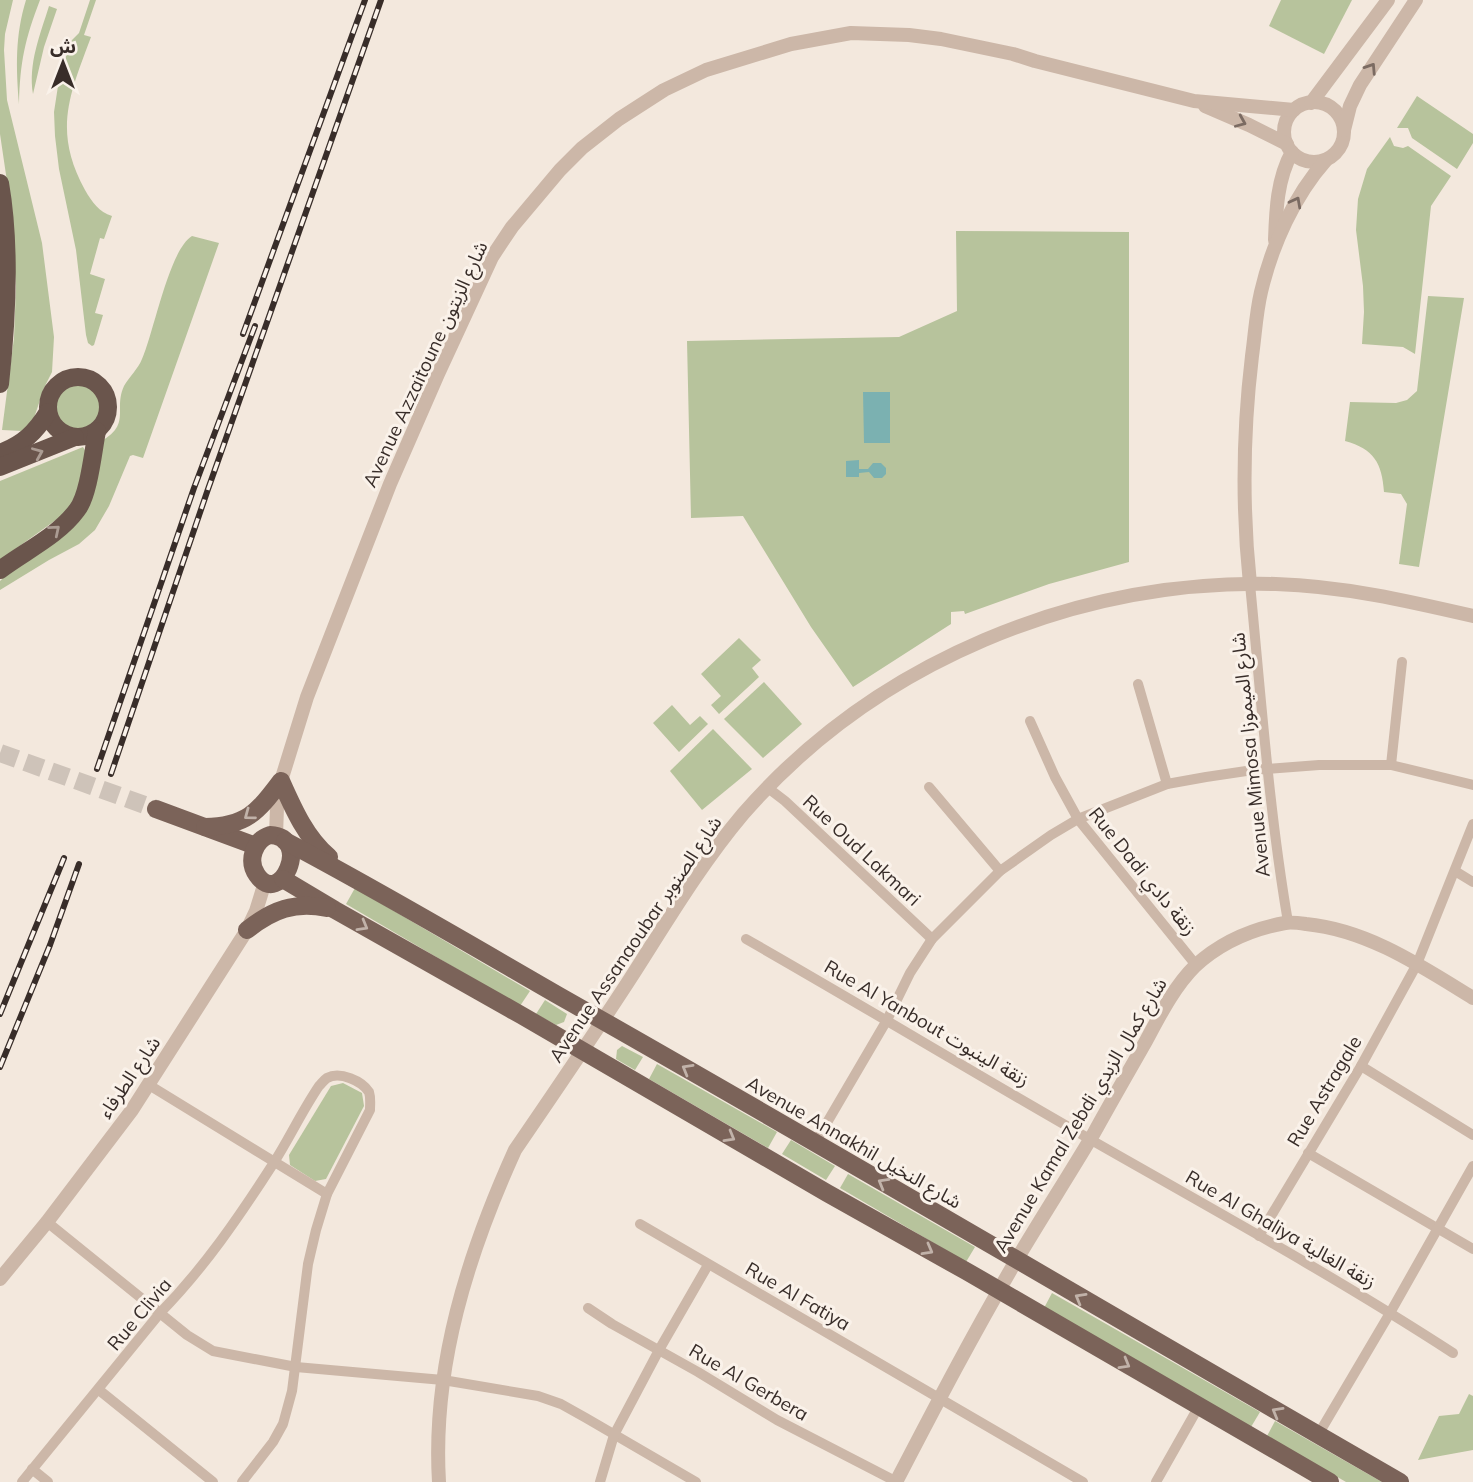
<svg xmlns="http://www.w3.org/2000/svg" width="1473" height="1482" font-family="Mulish,'Noto Sans Arabic',sans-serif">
  <rect width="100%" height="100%" fill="#f3e8dd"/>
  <!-- green -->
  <g fill="#b7c39c">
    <polygon points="0,0 13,0 5,34 4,50 7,100 42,243 54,337 52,372 44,388 34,418 23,431 2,430 14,338 16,286 9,195 0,134"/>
    <path d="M26 0H40C25 39 20 62 19 104 16 67 15 36 26 0Z"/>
    <path d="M90 0H96L84 35 91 37C69 96 53 131 85 190 92 202 99 212 112 216L104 239 100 238 90 274 105 279 95 313 103 315 94 345 92 346 88 343 86 335 76 250 59 169 55 136 54 112 58 86 67 53 72 40 79 33Z"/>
    <polygon points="1281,0 1352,0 1324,54 1269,26"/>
    <path d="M49 6 57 9 44 47 33 94C28 64 40 35 49 6Z"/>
    <polygon points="1417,96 1473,134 1473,143 1457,169 1412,138 1408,128 1397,128"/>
    <polygon points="1390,137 1394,146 1403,148 1408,146 1451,176 1431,206 1415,354 1403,347 1362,344 1364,312 1363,286 1356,230 1358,199 1367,169"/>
    <polygon points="956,231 1129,232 1129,562 1049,584 965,614 964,611 951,612 951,624 853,687 811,627 743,516 691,518 687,341 899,337 957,311"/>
    <path d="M192 236 219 243 143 458 133 455 130 456 109 506 95 530 79 544 49 560 0 590V581L13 569 56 538 100 442C132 424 113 410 124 386 129 377 138 369 142 359 154 332 169 250 192 236Z"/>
    <path d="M1428 296 1464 298 1419 567 1399 564 1407 504 1401 494 1384 492C1382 463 1374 449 1345 441L1350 402 1396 403 1407 400 1417 391Z"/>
    <circle cx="79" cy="407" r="23"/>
    <path d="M83 447 86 452C82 473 79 494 67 512L0 560V481Z"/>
    <polygon points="739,638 761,660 752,668 759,677 719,714 711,705 721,696 701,674"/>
    <polygon points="764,682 802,724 763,758 724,719"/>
    <polygon points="672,705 690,725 700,716 708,724 679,752 653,723"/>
    <polygon points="713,729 752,769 702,810 670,771"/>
    <polygon points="355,888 530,991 520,1006 346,904"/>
    <polygon points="545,1000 567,1014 564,1022 556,1025 536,1014"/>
    <polygon points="622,1046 643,1057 635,1070 616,1059 617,1050"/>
    <polygon points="657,1064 777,1132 768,1148 649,1079"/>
    <polygon points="343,1083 362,1093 364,1106 326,1179 315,1181 290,1165 289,1155 331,1086"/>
    <polygon points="791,1140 835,1166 826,1180 782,1154"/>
    <polygon points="848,1174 975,1247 966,1262 840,1188"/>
    <polygon points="1052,1293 1260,1412 1251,1427 1044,1308"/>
    <polygon points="1469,1394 1473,1396 1473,1450 1418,1460 1439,1416 1459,1414"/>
    <polygon points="1275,1421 1382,1482 1346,1482 1267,1436"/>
  </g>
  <!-- water -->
  <g fill="#7bb1b1">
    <polygon points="863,392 890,392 890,443 864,443"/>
    <polygon points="859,460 859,469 868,469 873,463 881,463 886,468 886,474 882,478 874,478 869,472 859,473 859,477 846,477 846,461"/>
  </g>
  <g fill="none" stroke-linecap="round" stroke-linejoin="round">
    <!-- primary-tunnel -->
    <polyline stroke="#cec3b9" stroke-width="18" stroke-dasharray="18 9" stroke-linecap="butt" points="0,753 156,809"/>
    <!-- minor -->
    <g stroke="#ccb7a8" stroke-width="10">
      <path d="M1250 584C1261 697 1269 811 1288 922"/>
      <polyline points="1138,684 1167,784"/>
      <polyline points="1030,721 1055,777 1078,819 1196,965"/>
      <polyline points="1391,765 1402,662"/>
      <polyline points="929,787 1000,871"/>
      <polyline points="768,788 785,801 932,939"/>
      <polyline points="1455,871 1473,882"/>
      <path d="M746 939C862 1005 977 1075 1093 1141 1214 1210 1336 1277 1453 1353"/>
      <polyline points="1361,1066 1473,1135"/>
      <polyline points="149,1085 327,1194"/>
      <polyline points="815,1143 887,1020 910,973 932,939 1000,871 1051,835 1078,819 1167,784 1206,777 1253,770 1319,765 1391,765 1473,785"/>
      <polyline points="1308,1153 1473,1249"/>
      <polyline points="47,1222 187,1335 213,1351 296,1367 443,1380 538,1396 561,1404 586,1418 696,1482"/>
      <polyline points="640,1224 1083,1482"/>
      <polyline points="1259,1236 1361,1066 1417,964 1473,824"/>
      <polyline points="588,1308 612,1324 698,1372 777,1420 897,1482"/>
      <polyline points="99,1390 213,1482"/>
      <polyline points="1318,1435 1390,1313 1473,1166"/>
      <polyline points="32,1469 48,1482"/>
      <path d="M22 1482 160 1313C204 1268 239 1217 273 1164 289 1139 302 1111 319 1086 322 1083 324 1080 327 1078 340 1071 362 1081 369 1092 371 1098 370 1104 370 1110L327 1194 316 1230 308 1264 292 1391 283 1424 273 1442 242 1482"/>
      <polyline points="600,1482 614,1435 659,1350 708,1265"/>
      <polyline points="1156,1482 1199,1406"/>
    </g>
    <!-- tertiary -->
    <g stroke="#ccb7a8" stroke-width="14">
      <circle cx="1314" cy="132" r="30"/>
      <polyline points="1311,103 1388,0"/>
      <polyline points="1205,106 1249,125 1287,144"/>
      <polyline points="1344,130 1350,106 1360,85 1416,0"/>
      <path d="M1275 240C1276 211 1277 179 1292 152"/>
      <path d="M1250 584C1242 508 1243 431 1252 356 1255 335 1256 313 1261 292 1272 245 1294 196 1326 160"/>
      <polyline points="276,836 277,807 281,781 307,697 390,484 438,374 492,257 512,227 560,170 582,148 619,119 664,90 706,70 791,44 851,33 909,35 941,39 1013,54 1035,61 1194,101 1294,110"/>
      <polyline points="0,1279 47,1222 132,1110 247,930 256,911 265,882"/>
      <path d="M439 1482C432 1366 468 1254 515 1150 554 1093 593 1036 630 979 666 923 700 865 743 814 875 662 1076 579 1276 584 1343 586 1408 601 1473 616"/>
      <path d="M896 1482C935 1407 974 1332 1017 1259 1042 1217 1069 1175 1094 1133 1111 1102 1129 1071 1146 1041 1160 1015 1174 987 1195 966 1220 943 1252 929 1285 923 1291 922 1299 923 1306 924 1368 930 1421 966 1473 998"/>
    </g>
    <!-- primary -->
    <g stroke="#7b6359" stroke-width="18">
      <polyline points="156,809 256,846"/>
      <path d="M205 827C246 826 257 813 281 781 293 808 306 838 329 857"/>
      <path d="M270 835C313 837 280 909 257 875 247 861 254 840 270 835Z"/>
      <path d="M285 841C378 890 469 944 561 997 842 1156 1120 1321 1400 1482"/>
      <polyline points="283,879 335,910 521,1015 827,1193 966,1271 1330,1482"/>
      <path d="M247 930C272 910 295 901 327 908"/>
    </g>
    <!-- trunk -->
    <g stroke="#6a554c" stroke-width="18">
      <path d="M0 183C11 246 7 320 0 384"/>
      <circle cx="78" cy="407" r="30"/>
      <path d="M0 453C23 444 35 433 48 412"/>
      <polyline points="0,467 75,437"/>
      <path d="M0 570C25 551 58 536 77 510 89 495 93 451 97 431"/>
    </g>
    <defs>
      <g id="rail">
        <polyline points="243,334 365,0"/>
        <polyline points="97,769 194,488 255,326"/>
        <polyline points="111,774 207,492 381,0"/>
        <polyline points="0,1014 64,858"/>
        <polyline points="0,1067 50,945 79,864"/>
      </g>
    </defs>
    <!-- rail casing -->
    <use href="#rail" stroke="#382d29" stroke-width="6"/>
    <!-- rail -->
    <use href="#rail" stroke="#faf2ea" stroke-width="3.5" stroke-dasharray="10" stroke-linecap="butt"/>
  </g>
  <!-- one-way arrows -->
  <defs><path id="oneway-chevron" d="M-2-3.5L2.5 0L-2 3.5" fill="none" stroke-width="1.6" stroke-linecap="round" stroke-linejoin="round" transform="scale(1.75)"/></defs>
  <g stroke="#7b6b62">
    <use href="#oneway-chevron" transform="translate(1371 68) rotate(-57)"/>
    <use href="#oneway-chevron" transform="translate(1241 122) rotate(23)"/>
    <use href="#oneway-chevron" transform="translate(1296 202) rotate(-62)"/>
  </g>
  <g stroke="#ab9c93">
    <use href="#oneway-chevron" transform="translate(38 453) rotate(-23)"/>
    <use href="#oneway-chevron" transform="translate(55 530) rotate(-40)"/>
  </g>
  <g stroke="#c1b2a9">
    <use href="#oneway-chevron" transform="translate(249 815) rotate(143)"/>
    <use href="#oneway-chevron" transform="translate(363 926) rotate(30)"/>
    <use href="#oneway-chevron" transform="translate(687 1069) rotate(-150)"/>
    <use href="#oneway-chevron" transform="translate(730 1137) rotate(30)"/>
    <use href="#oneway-chevron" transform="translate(883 1183) rotate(-150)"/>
    <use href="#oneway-chevron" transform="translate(928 1250) rotate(29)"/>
    <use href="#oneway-chevron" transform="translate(1080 1298) rotate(-150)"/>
    <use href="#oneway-chevron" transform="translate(1125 1364) rotate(30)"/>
    <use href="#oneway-chevron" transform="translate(1277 1412) rotate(-150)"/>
  </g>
  <g text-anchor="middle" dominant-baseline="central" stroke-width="6" stroke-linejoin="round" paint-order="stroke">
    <!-- street labels -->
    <g font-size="19" fill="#382d29" stroke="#faf2ea">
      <text transform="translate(425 364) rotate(-65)">Avenue Azzaitoune شارع الزيتون</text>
      <text transform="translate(1250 755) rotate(-96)">Avenue Mimosa شارع الميموزا</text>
      <text transform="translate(862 850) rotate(43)">Rue Oud Lakmari</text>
      <text transform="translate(1143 871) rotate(51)">Rue Dadi زنقة دادي</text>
      <text transform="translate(635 939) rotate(-56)">Avenue Assanaoubar شارع الصنوبر</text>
      <text transform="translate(927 1023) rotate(30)">Rue Al Yanbout زنقة الينبوت</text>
      <text transform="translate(129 1077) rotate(-56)">شارع الطرفاء</text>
      <text transform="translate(1324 1091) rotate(-59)">Rue Astragale</text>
      <text transform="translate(1080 1115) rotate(-59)">Avenue Kamal Zebdi شارع كمال الزبدي</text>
      <text transform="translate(854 1142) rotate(30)">Avenue Annakhil شارع النخيل</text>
      <text transform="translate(1281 1229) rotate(30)">Rue Al Ghaliya زنقة الغالية</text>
      <text transform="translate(798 1296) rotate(30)">Rue Al Fatiya</text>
      <text transform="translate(139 1314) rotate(-50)">Rue Clivia</text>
      <text transform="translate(749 1382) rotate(30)">Rue Al Gerbera</text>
    </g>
  </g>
  <!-- north arrow -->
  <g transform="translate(63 63)" stroke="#faf2ea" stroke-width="5" paint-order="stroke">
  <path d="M0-5L12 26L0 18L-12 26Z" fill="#382d29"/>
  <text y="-10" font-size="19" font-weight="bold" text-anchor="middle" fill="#382d29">ش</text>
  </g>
</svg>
